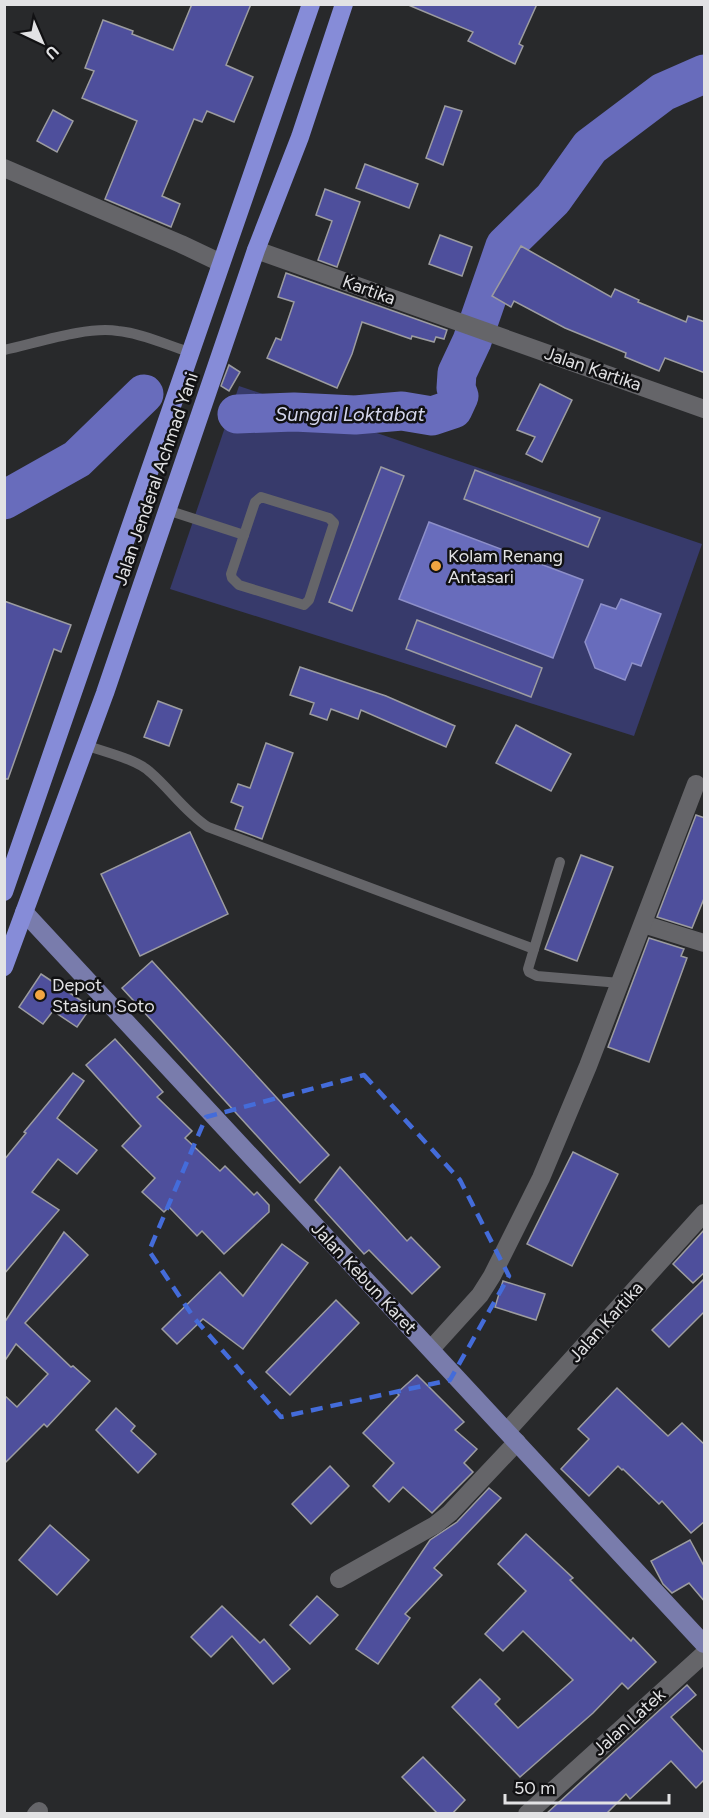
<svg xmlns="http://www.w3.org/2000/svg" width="709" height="1818" font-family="Figtree,sans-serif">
  <rect width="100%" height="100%" fill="#28292b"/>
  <!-- green -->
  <polygon fill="#373a6b" points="239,386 702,544 634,736 170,589"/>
  <!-- water -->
  <g fill="#686cbc" stroke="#8d8fc8" stroke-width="1.5">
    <polygon points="429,522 583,580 553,658 399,599"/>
    <polygon points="621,599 661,614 641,666 632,663 625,680 595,668 585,642 601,604 616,609"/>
  </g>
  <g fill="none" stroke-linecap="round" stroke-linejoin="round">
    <!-- river -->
    <g stroke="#686cbc" stroke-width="39">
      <polyline points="237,414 294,412 355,415 402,411 432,416 453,409 459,396 456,388 457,373 472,341 505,246 553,199 590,147 663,92 704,74"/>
      <polyline points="4,500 77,459 144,394"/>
    </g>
  </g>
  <!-- building -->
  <g fill="#4e4f9c" stroke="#9c9ca0" stroke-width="1.5">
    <polygon points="192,4 251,4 226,65 253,77 234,122 207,111 202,122 194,119 162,196 180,204 171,227 105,199 137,121 82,98 94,71 85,68 103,20 133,31 132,34 173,50"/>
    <polygon points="406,4 537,4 519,44 523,46 515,64 468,41 473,32"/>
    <polygon points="445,106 462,111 443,165 426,158"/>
    <polygon points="53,110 73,121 57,152 37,141"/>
    <polygon points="365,164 418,184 409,208 356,188"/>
    <polygon points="325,189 360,202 337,267 318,260 332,221 316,215"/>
    <polygon points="440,235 472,247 462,276 429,264"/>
    <polygon points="521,246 611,297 615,289 639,300 638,302 686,322 688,316 705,322 705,373 665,358 659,371 625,357 626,353 565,328 514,301 511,307 492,296"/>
    <polygon points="286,273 447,330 444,339 436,337 434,342 412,336 411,339 362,322 352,354 337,388 267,358 276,338 281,340 294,302 278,297"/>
    <polygon points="229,365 240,372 229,391 221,386"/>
    <polygon points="540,384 572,400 542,462 526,454 535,437 517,430"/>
    <polygon points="381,467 404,476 352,611 329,602"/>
    <polygon points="475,470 600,518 588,547 464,499"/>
    <polygon points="4,601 71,625 61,652 54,649 8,779 4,779"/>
    <polygon points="417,620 542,668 531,697 406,649"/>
    <polygon points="300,667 386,696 455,726 446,747 361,710 358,719 331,709 327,720 310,714 314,703 290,695"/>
    <polygon points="158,701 182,710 169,746 144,737"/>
    <polygon points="516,725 571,754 551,791 496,763"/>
    <polygon points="266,743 293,753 262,839 235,829 243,807 231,802 238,784 250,788"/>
    <polygon points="696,815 705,818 705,896 692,928 657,917"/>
    <polygon points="190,832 228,914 140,956 101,874"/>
    <polygon points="581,855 613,867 577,961 545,949"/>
    <polygon points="649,938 684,949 681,956 687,958 649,1062 608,1047"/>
    <polygon points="152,961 329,1155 300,1183 122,988"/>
    <polygon points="41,974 91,1007 77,1027 53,1011 43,1024 19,1007"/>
    <polygon points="115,1039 163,1092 157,1097 192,1131 185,1138 220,1171 225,1166 254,1195 257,1192 269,1205 269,1212 224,1254 202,1231 197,1236 169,1207 164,1212 142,1192 155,1178 122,1146 141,1126 86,1065"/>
    <polygon points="73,1073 84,1081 57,1118 97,1150 77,1174 58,1159 32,1192 59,1210 4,1274 4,1160 26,1133 24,1132"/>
    <polygon points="573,1152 618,1174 572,1266 527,1244"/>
    <polygon points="340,1167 407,1241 411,1237 440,1267 412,1294 369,1250 364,1254 315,1200"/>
    <polygon points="705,1229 705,1272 693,1283 673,1264"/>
    <polygon points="64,1232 88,1255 25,1323 71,1367 73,1366 90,1381 47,1427 44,1424 4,1464 4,1395 17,1407 48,1374 16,1344 4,1362 4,1323"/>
    <polygon points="282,1244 308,1263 243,1349 203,1319 177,1344 162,1329 220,1272 243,1296"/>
    <polygon points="705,1278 705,1311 669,1347 652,1330"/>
    <polygon points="503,1281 545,1294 536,1320 495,1307"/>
    <polygon points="336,1300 359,1323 290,1395 266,1372"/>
    <polygon points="417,1375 464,1422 455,1430 477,1449 464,1463 473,1472 432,1513 403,1487 389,1502 373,1486 394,1463 363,1433 399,1395 397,1393"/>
    <polygon points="617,1388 668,1436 682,1423 705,1445 705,1521 691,1533 662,1501 659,1504 623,1469 622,1470 618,1466 589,1496 561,1469 589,1439 578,1429"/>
    <polygon points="116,1408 135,1426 131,1431 156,1454 138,1473 96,1430"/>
    <polygon points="330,1466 349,1486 311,1524 292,1504"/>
    <polygon points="489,1488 501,1498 434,1568 442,1575 405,1614 410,1618 378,1664 356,1649 430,1540 457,1522"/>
    <polygon points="50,1525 89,1560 57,1595 19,1560"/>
    <polygon points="526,1534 573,1578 570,1580 631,1641 633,1638 656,1662 628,1689 622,1683 593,1713 520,1777 452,1707 480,1679 500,1699 495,1704 518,1728 573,1680 523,1631 503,1651 485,1634 526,1591 498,1564"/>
    <polygon points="690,1540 705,1568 705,1602 689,1583 672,1593 663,1584 651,1561"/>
    <polygon points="317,1596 338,1615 310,1644 290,1625"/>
    <polygon points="222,1606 260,1643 264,1639 290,1669 273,1684 232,1636 211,1657 191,1637"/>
    <polygon points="687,1685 696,1695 671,1717 705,1754 705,1779 696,1788 671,1761 630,1799 626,1794 606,1814 546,1814"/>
    <polygon points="423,1757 465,1800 452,1814 438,1814 402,1777"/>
  </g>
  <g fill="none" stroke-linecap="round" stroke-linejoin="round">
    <!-- lane -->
    <g stroke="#656569" stroke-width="10">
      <path d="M4 350C37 343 86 326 118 331 141 333 167 345 189 352"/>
      <polygon points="261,497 329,518 334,523 309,600 304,605 239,585 232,578 231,574 255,502"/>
      <polyline points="167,510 244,535"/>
      <path d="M85 745C104 752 136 759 150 772 171 790 185 812 208 827L534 949"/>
      <polyline points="560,862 528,969 529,972 537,976 620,983"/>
    </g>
    <!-- street -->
    <g stroke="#656569" stroke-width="18">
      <polyline points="4,168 181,244 221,263"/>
      <polyline points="256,250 704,409"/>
      <polyline points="643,924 704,943"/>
      <polyline points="431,1349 480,1295 492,1276 541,1178 588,1066 696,784"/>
      <polyline points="507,1431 704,1213"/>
      <polyline points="339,1579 435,1525 450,1513 517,1442"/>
      <polyline points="36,1814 39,1811"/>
      <polyline points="527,1814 704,1654"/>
    </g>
    <!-- primary -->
    <polyline stroke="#797cac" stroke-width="18" points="24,912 704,1644"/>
    <!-- highway -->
    <g stroke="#868cd8" stroke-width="18">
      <polyline points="4,892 311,4"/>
      <polyline points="4,967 105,693 256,250 300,137 344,4"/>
    </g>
  </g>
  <!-- marked area -->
  <path fill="none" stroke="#446cda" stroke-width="4.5" stroke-dasharray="12 8" stroke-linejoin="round" d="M364 1075 460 1180 509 1276 450 1380 281 1417 194 1318 149 1251 206 1117Z"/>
  <!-- markers -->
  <g fill="#f2a541" stroke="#111113" stroke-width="2">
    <circle cx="436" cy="566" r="6"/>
    <circle cx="40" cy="995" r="6"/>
  </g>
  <g text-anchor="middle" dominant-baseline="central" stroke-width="5" stroke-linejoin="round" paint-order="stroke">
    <!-- street labels -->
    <g font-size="18" fill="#e2e2e4" stroke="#111113">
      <text transform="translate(369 290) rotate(20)">Kartika</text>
      <text transform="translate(593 369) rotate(19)">Jalan Kartika</text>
      <text transform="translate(156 479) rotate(-71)">Jalan Jenderal Achmad Yani</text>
      <text transform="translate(364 1278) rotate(47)">Jalan Kebun Karet</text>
      <text transform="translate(606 1322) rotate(-48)">Jalan Kartika</text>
      <text transform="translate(629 1722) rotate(-42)">Jalan Latek</text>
    </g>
    <!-- poi labels -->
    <g font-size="18" fill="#e2e2e4" stroke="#111113" text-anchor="start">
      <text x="448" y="556">Kolam Renang<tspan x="448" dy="21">Antasari</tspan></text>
      <text x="52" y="985">Depot<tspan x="52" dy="21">Stasiun Soto</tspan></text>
    </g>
    <!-- water labels -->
    <g font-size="20" font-style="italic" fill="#d3d5eb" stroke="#111113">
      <text x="350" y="414">Sungai Loktabat</text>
    </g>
  </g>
  <!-- border -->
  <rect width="709" height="1818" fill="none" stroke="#e2e2e4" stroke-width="12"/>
  <!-- north arrow -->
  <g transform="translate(42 42) rotate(136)" stroke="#111113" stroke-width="4.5" paint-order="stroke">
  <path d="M0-4.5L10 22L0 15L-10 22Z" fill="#e2e2e4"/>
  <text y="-9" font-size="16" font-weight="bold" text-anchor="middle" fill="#e2e2e4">U</text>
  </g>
  <!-- scale -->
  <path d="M505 1794v9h164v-9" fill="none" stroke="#e2e2e4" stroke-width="3"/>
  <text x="514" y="1794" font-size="18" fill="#e2e2e4" stroke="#111113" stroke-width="4.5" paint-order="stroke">50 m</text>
</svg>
